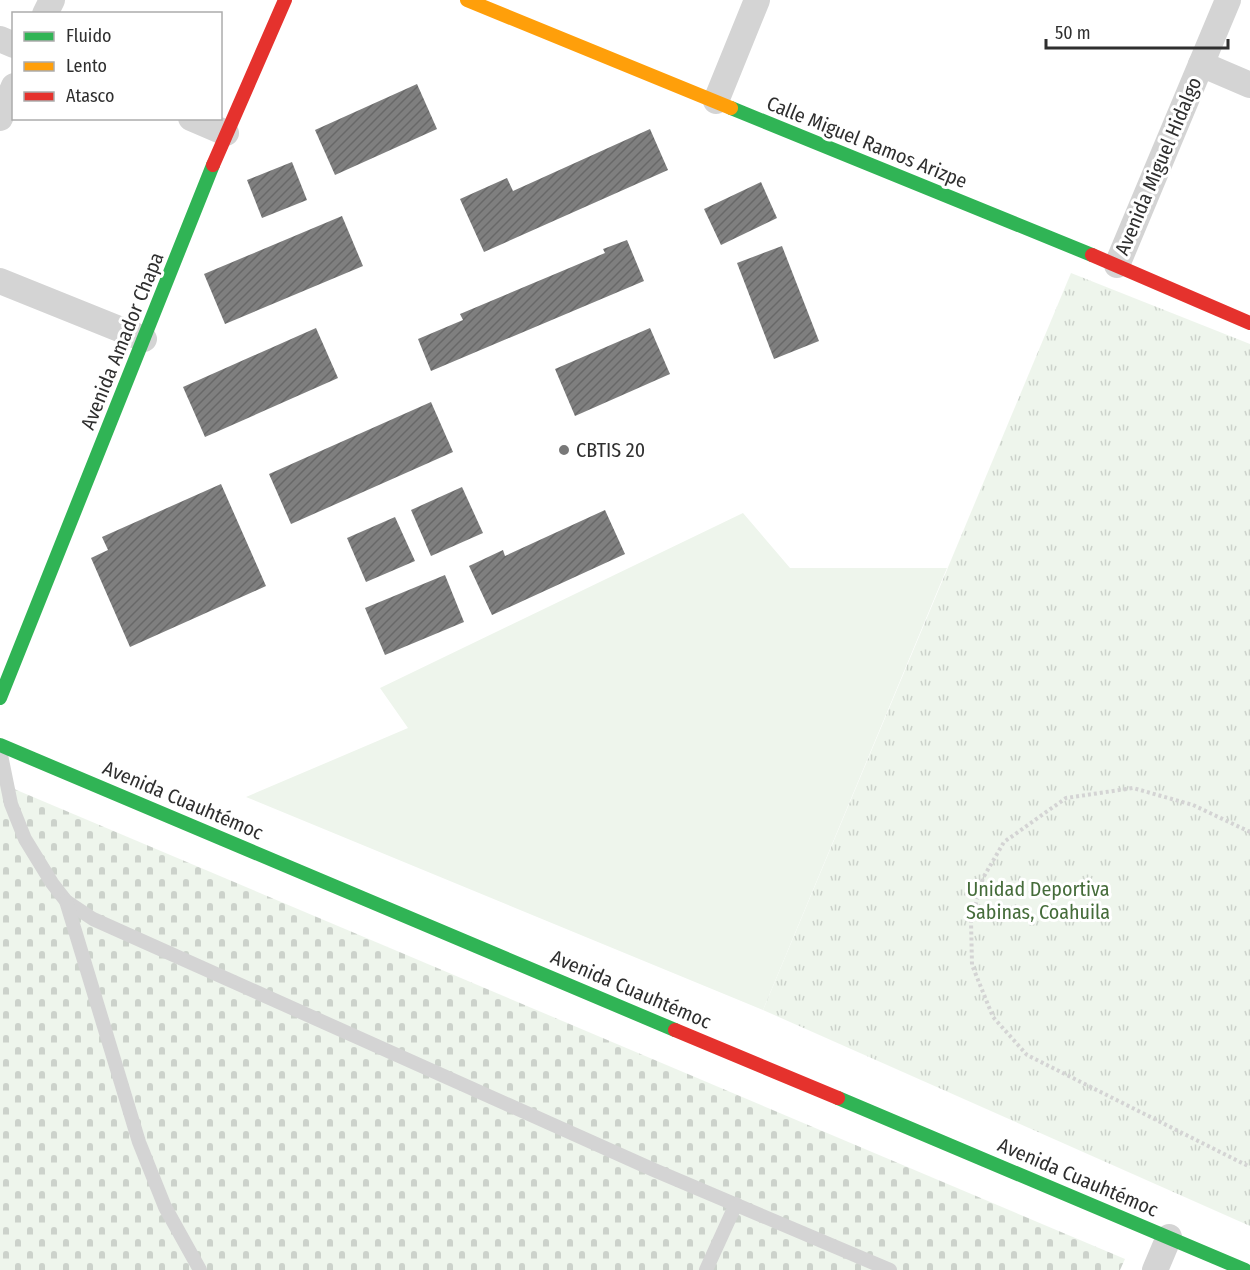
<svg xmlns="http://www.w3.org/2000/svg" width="1250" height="1270" font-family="'Fira Sans Condensed',sans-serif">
  <defs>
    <pattern id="cemetery-stones" width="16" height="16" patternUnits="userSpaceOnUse" patternTransform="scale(1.5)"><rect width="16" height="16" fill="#eef5ec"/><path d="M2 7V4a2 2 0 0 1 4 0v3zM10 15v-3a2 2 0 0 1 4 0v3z" fill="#ccd2cb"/></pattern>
    <pattern id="park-tufts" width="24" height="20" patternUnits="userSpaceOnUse" patternTransform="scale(1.5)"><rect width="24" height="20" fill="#eef5ec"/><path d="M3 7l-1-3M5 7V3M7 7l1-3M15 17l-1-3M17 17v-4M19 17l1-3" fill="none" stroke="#ccd2cb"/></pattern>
    <pattern id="building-hatch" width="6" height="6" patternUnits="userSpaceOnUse" patternTransform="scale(1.5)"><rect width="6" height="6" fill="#7f7f7f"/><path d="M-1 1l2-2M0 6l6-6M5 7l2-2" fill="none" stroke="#686868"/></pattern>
  </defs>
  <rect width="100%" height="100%" fill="#fff"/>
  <!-- grass -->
  <polygon fill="#eef5ec" points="743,513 790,568 947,568 763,1010 246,797 408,728 380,688"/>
  <!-- cemetery -->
  <polygon fill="url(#cemetery-stones)" points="0,783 1125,1259 1120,1270 0,1270"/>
  <!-- park -->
  <polygon fill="url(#park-tufts)" points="1071,273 1250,344 1250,1226 763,1010"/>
  <!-- building -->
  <g fill="url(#building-hatch)">
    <polygon points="417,84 437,129 335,175 315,130"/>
    <polygon points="650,129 668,170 484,252 460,199 507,178 513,191"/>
    <polygon points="292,162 307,200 262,218 247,180"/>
    <polygon points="761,182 777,218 721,245 704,209"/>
    <polygon points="342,216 363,266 225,324 204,274"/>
    <polygon points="627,240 644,281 431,371 418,339 463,320 460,314 605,253 603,249"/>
    <polygon points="782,246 819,341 774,359 737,263"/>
    <polygon points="316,328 338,378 205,437 183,387"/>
    <polygon points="650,328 670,374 575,416 555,369"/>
    <polygon points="431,402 453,452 291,524 269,474"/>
    <polygon points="221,484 266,586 130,647 91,558 108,550 102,537"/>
    <polygon points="462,487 483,533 431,556 411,510"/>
    <polygon points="605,510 625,554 492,615 469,566 503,550 505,556"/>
    <polygon points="395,517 415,561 366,582 347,538"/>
    <polygon points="445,575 464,622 385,655 365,608"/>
  </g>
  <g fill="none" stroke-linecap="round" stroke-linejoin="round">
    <!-- path -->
    <polyline stroke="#d4d4d4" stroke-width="4" stroke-dasharray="3 3" stroke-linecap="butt" points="1250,832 1193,805 1133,788 1066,798 1004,842 983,878 971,921 972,965 993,1017 1027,1055 1250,1167"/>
    <!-- lane -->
    <g stroke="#d4d4d4" stroke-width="14">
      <polyline points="0,750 11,804 25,839 52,883 66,901 93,919 654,1170 890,1270"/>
      <polyline points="66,901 139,1142 165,1207 200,1270"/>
      <polyline points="706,1270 736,1204"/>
    </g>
    <!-- street -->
    <g stroke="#d4d4d4" stroke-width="26">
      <polyline points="45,14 52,0"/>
      <polyline points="0,39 14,45"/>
      <polyline points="1201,64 1250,85"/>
      <polyline points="716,101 757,0"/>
      <polyline points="0,118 14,86"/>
      <polyline points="191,118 226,133"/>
      <polyline points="1117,265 1228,0"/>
      <polyline points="0,281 144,339"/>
      <polyline points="1155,1270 1169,1237"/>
    </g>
    <!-- fast -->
    <g stroke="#30b455" stroke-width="14">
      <polyline points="731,108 1092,255"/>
      <polyline points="0,698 213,165"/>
      <polyline points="0,745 675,1030"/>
      <polyline points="838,1098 1245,1270"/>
    </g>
    <!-- slow -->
    <polyline stroke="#ff9f0a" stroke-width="14" points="467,0 731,108"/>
    <!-- jam -->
    <g stroke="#e5322d" stroke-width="14">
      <polyline points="213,165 285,0"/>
      <polyline points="1092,255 1250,323"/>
      <polyline points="675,1030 838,1098"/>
    </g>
  </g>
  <!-- markers -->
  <circle fill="#787878" stroke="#fff" stroke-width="2" cx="564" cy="450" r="6"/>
  <g text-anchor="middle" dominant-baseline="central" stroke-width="6" stroke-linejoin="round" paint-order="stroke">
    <!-- street labels -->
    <g font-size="20" fill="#2f2f2f" stroke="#fff">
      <text transform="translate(867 142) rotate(22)">Calle Miguel Ramos Arizpe</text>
      <text transform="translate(1158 166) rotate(-67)">Avenida Miguel Hidalgo</text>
      <text transform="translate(122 341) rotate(-68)">Avenida Amador Chapa</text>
      <text transform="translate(183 800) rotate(23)">Avenida Cuauhtémoc</text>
      <text transform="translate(631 989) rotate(23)">Avenida Cuauhtémoc</text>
      <text transform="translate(1078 1177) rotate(23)">Avenida Cuauhtémoc</text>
    </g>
    <!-- poi labels -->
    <g font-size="20" fill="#2f2f2f" stroke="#fff" text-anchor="start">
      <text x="576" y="450">CBTIS 20</text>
    </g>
    <!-- park labels -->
    <g font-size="20" fill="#456c3a" stroke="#fff">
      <text x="1038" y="889">Unidad Deportiva<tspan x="1038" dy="23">Sabinas, Coahuila</tspan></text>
    </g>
  </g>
  <!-- legend -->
  <rect x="12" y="12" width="210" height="108" fill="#ffffff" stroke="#acacac" stroke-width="1.5"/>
  <rect x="24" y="32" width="30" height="9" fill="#30b455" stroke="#acacac" stroke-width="1.5"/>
  <text x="66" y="42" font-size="18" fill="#2f2f2f">Fluido</text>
  <rect x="24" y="62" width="30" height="9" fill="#ff9f0a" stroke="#acacac" stroke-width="1.5"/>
  <text x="66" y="72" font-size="18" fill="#2f2f2f">Lento</text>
  <rect x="24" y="92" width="30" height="9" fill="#e5322d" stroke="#acacac" stroke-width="1.5"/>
  <text x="66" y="102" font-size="18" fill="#2f2f2f">Atasco</text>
  <!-- scale -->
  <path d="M1046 39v9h182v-9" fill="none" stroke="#2f2f2f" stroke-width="3"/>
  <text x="1055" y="39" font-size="18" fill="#2f2f2f" stroke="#ffffff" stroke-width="4.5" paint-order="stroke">50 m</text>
</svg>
